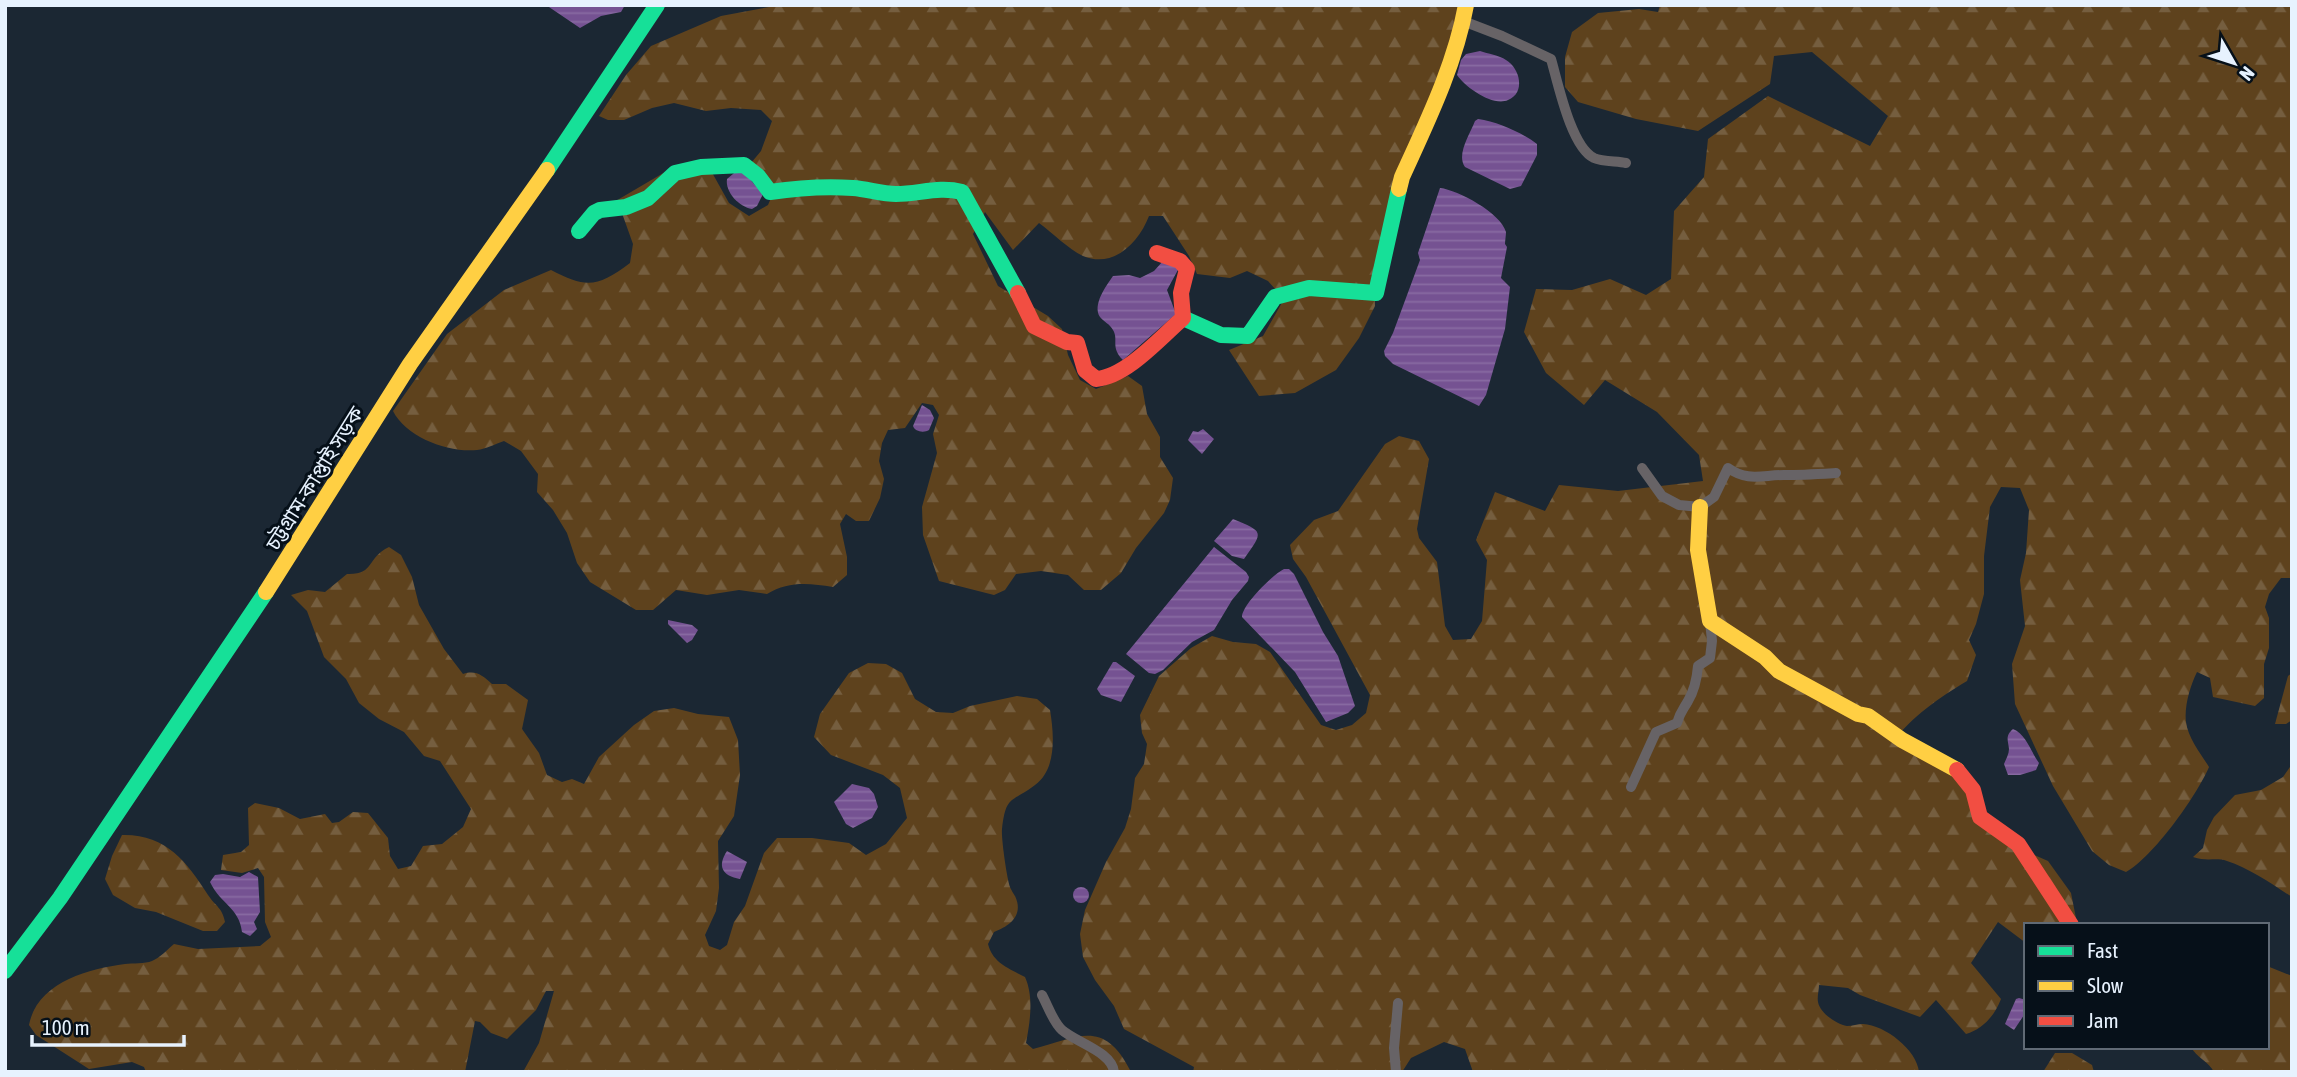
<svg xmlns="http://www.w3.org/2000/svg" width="2297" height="1077" font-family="'Asap Condensed','Noto Sans Bengali',sans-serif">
  <defs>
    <pattern id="forest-firs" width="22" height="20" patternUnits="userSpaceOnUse" patternTransform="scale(1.75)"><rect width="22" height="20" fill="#5e421d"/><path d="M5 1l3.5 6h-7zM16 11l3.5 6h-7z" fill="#755e3f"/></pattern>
    <pattern id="water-rules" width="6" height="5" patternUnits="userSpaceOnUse" patternTransform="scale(1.75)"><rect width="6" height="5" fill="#755292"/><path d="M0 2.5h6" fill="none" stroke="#896ba2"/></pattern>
  </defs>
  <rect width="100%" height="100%" fill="#1b2733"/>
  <!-- forest -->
  <g fill="url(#forest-firs)">
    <path d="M780 5H1462L1374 282 1375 306 1359 338 1336 370 1295 393 1259 396 1229 350 1263 336 1284 299 1268 281 1247 271 1230 278 1197 274 1189 256 1163 216H1149C1139 242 1114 269 1083 256 1068 249 1053 233 1039 223L1013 250 985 212 973 234 998 286 1048 316 1062 329 1068 355 1080 380 1096 389 1128 376 1142 386 1147 414 1160 437V457L1173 478 1170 500 1164 513 1136 548 1121 573 1101 590H1084L1068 575 1041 571 1016 574 1005 590 994 595 939 581 923 535 922 507 937 453 933 434 939 415 933 405 922 403 905 428 888 430 882 443 879 461 884 479 880 498 869 521H856L846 514 840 524 847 557V575L833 587C809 583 788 581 767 594L739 590 707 595 676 590 653 610H636L590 582 577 563 567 533 553 510 537 492 538 474 521 451 504 441C495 444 486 449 477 450 448 453 406 437 393 411L447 334 504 290 551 270C587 289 598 287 630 263L633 244 623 216 614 202 665 172 705 160 729 203 749 216 768 205 771 198 751 163 761 151 772 121 761 110 731 108 706 111 674 103 652 108 624 120H608L599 116 626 75 651 46 721 16Z"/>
    <path d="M1660 5H2292V578H2281L2269 594 2265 607 2269 618V648L2264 664V698L2255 706 2213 697 2210 678 2197 672C2190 686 2184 707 2186 722 2188 738 2201 754 2209 767 2196 797 2153 857 2126 872L2109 865 2092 851 2053 786 2015 704 2012 664 2025 626 2020 580 2026 553 2029 510 2020 488 2001 487 1990 507 1984 556V594L1976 624 1969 640 1976 655 1967 681C1940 697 1911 717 1893 742L1949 768 2009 844 2048 861 2071 893 2076 918 2073 925H2026V943L1998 922 1971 963 2001 999C1995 1015 1983 1029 1966 1034L1936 1000 1920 1017 1860 995 1848 988 1819 985C1819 990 1817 997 1818 1002 1820 1013 1836 1024 1847 1026 1852 1026 1858 1024 1863 1024 1885 1025 1917 1050 1919 1072H1473L1465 1049 1444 1042 1411 1058 1402 1072H1193L1194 1067 1124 1029 1114 1006 1095 980 1083 957 1080 934 1085 910 1106 862 1125 828 1131 809 1135 778 1144 764 1147 744 1142 733 1140 715 1159 676 1191 648 1212 636 1233 642 1256 644 1270 652 1321 725 1336 730 1352 725 1366 713 1370 695 1306 577 1293 559 1290 545 1314 520 1338 511 1385 444 1399 436 1419 441 1429 459 1417 529 1419 538 1437 562 1445 626 1453 640 1471 639 1482 621 1487 560 1476 540 1495 492 1545 511 1559 485 1618 491 1703 481 1699 455 1657 412 1605 380 1584 405 1546 373 1524 332 1536 289 1572 290 1610 279 1646 295 1671 279 1674 211 1704 177 1708 139 1768 96 1870 146 1888 116 1812 52 1774 56 1770 84 1698 131 1636 119 1578 102 1565 87V57L1572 32 1598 13 1639 9 1658 12Z"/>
    <path d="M389 547 401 555 412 577 419 605 444 649 463 674C476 670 482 675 492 684H506L528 700 522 729 539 753 547 775 562 782 572 779 584 784 599 757 634 725 654 711 674 708 698 714 729 717 738 740 740 775 734 816 718 841 719 888 716 911 705 935 709 946 720 950 727 945 734 922 745 906 764 853 777 838H812L849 843 866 855 886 844 907 818 900 788 883 775 831 755 814 737 820 714 849 673 868 663 886 664 902 673 915 699 936 712 953 713 970 706 1017 696 1037 699 1050 710C1054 734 1057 769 1035 785 1011 803 1006 795 1002 829 1001 838 1007 879 1010 887 1010 888 1015 896 1015 896 1024 915 1010 926 994 932L988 944C993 963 1008 968 1025 977 1034 997 1030 1022 1026 1043L1033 1049C1079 1037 1104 1018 1131 1072H523L539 1043 554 991H546L536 1010 507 1039 491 1033 480 1022 475 1021 465 1072H146L144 1067 132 1062 89 1069 36 1035 29 1025C37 983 87 969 125 964 133 963 145 964 152 961 160 958 168 949 174 944L198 949 260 946 271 937 265 922 264 877 258 868 242 873 221 870 223 855 241 852 249 845 248 808 255 803 279 808 300 819 325 814 332 823 339 822 353 812 368 813 388 838 390 856 398 869 411 866 423 846 442 844 463 827 471 809 440 761 424 756 404 732 379 719 359 703 346 679 324 657 307 611 291 595 308 590 325 592 347 574C375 575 366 558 389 547Z"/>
    <polygon points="2292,673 2292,720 2286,724 2275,724 2288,676"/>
    <path d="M2292 764V897C2272 884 2249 868 2227 861 2216 857 2208 862 2193 857L2203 848 2207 830 2214 817 2235 795 2261 790 2283 777Z"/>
    <path d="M122 835C166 834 186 861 208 895 216 907 222 907 225 922L217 931H203L156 912 135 908 113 895 105 879 112 856Z"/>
    <path d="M2267 966 2292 976V1072H2214C2209 1062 2196 1057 2191 1047H2267Z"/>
    <polygon points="2055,1053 2072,1053 2092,1065 2094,1072 2043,1072"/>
  </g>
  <!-- water -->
  <g fill="url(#water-rules)">
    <polygon points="546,5 625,5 621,12 601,16 580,28"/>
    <path d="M1480 51C1488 54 1499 55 1506 60 1520 68 1526 93 1508 100 1493 107 1465 87 1457 75L1461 60 1466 54Z"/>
    <path d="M1478 119C1498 122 1521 132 1537 144V155L1521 186 1510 189 1465 167C1456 155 1470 134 1475 121Z"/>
    <path d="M740 168 763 194 757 206 752 209C739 207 725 192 727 179Z"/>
    <path d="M1440 188C1458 190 1501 213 1506 232 1506 235 1505 241 1505 244L1507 247 1501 278 1510 287 1505 329 1486 395 1479 406 1393 364 1385 356 1384 351 1393 333 1420 260 1418 253Z"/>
    <path d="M1163 261 1179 268 1167 290 1176 314 1123 360C1110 347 1119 340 1113 330 1110 324 1104 322 1100 317 1092 305 1106 286 1113 276L1129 275 1140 278 1154 271Z"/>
    <path d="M922 405 930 410 934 418 929 430C924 433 915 432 913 426Z"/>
    <polygon points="1203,429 1214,439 1202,454 1188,440 1193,431 1198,432"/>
    <path d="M1233 519C1264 532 1264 531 1244 559L1232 556 1214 541Z"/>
    <polygon points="1214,547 1246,572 1249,577 1248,581 1232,600 1214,630 1192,642 1163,670 1155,674 1149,673 1126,654"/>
    <path d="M1284 569H1289L1294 574 1323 632 1338 656 1355 706 1348 713 1326 722 1295 672 1242 617C1242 605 1272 575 1284 569Z"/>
    <polygon points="668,620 692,625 698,630 692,640 687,643 668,624"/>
    <polygon points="1113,662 1116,662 1135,676 1121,702 1101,695 1097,689"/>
    <path d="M2013 729C2026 734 2031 752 2039 763L2036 770 2020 775H2008L2004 764C2006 759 2009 754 2009 749 2008 740 2005 736 2013 729Z"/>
    <polygon points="852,784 869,788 874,794 878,807 872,818 853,828 846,824 834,802"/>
    <path d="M727 851 747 862 740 879C722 876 717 866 727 851Z"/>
    <path d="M249 872 258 877 260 912 254 922 257 929 250 936 242 932C239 907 221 905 210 882L215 875 223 874 240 877Z"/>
    <circle cx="1081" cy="895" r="8"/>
    <polygon points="2019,998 2026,1000 2026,1012 2014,1030 2005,1024 2016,999"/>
  </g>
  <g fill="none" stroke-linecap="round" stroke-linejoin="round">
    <!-- street -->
    <g stroke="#676366" stroke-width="10">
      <path d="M1463 21 1502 36 1551 59C1558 83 1571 147 1594 158 1603 162 1617 161 1626 163"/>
      <path d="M1642 468 1662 496 1679 505 1700 507 1714 497 1728 468C1748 482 1762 475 1784 475 1801 475 1818 474 1836 473"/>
      <path d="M1631 787 1656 732 1677 723C1680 712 1683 710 1688 701 1694 691 1697 678 1698 666L1710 658 1712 641 1710 621"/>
      <path d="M1042 995C1048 1006 1053 1022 1062 1030 1077 1043 1112 1052 1114 1072"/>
      <polyline points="1396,1072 1394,1048 1398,1003"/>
    </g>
    <!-- fast -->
    <g stroke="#16e098" stroke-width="16">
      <polyline points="547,170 657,5"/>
      <path d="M579 231 594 213 600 210 626 207 648 198 675 173 701 167 744 165 758 176 770 192C797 188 825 186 853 188 867 189 882 194 896 194 919 194 939 186 962 192L1018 293"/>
      <polyline points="1183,318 1221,335 1248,336 1275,297 1309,288 1376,293 1399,189"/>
      <polyline points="5,971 60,898 266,592"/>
    </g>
    <!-- slow -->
    <g stroke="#ffcf43" stroke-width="16">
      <path d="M1399 189 1402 177C1427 122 1455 65 1466 5"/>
      <polyline points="1700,507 1698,550 1710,621 1765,657 1779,671 1858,714 1868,716 1902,740 1957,770"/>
      <polyline points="266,592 410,364 547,170"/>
    </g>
    <!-- jam -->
    <g stroke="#f24e42" stroke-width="16">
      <path d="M1018 293 1034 326 1067 342 1077 343 1085 370 1096 379C1126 377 1160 338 1183 318L1181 293 1187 269 1180 261 1157 253"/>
      <polyline points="1957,770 1973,790 1980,817 2018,844 2071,925"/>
    </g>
  </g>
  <g text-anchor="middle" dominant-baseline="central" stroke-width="6" stroke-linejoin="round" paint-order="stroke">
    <!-- street labels -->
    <g font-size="21" fill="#e7f2fe" stroke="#061019">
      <text transform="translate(314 478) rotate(-58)">চট্টগ্রাম-কাপ্তাই সড়ক</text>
    </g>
  </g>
  <!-- border -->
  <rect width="2297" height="1077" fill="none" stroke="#e7f2fe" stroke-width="14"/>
  <!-- legend -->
  <rect x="2024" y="923" width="245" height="126" fill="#061019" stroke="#606a75" stroke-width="2"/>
  <rect x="2038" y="946" width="35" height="10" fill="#16e098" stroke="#606a75" stroke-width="2"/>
  <text x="2087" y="958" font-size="21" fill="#e7f2fe">Fast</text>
  <rect x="2038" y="981" width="35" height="10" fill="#ffcf43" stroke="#606a75" stroke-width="2"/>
  <text x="2087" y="993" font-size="21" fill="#e7f2fe">Slow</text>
  <rect x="2038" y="1016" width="35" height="10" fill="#f24e42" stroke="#606a75" stroke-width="2"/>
  <text x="2087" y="1028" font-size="21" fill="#e7f2fe">Jam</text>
  <!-- north arrow -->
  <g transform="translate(2234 63) rotate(129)" stroke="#061019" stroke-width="5" paint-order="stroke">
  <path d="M0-5L12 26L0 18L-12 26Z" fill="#e7f2fe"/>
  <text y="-10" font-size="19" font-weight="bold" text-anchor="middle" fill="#e7f2fe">N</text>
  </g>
  <!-- scale -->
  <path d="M32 1035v10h152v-10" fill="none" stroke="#e7f2fe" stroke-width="3.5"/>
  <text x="42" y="1035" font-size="21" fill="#e7f2fe" stroke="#061019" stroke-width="5" paint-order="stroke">100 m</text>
</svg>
